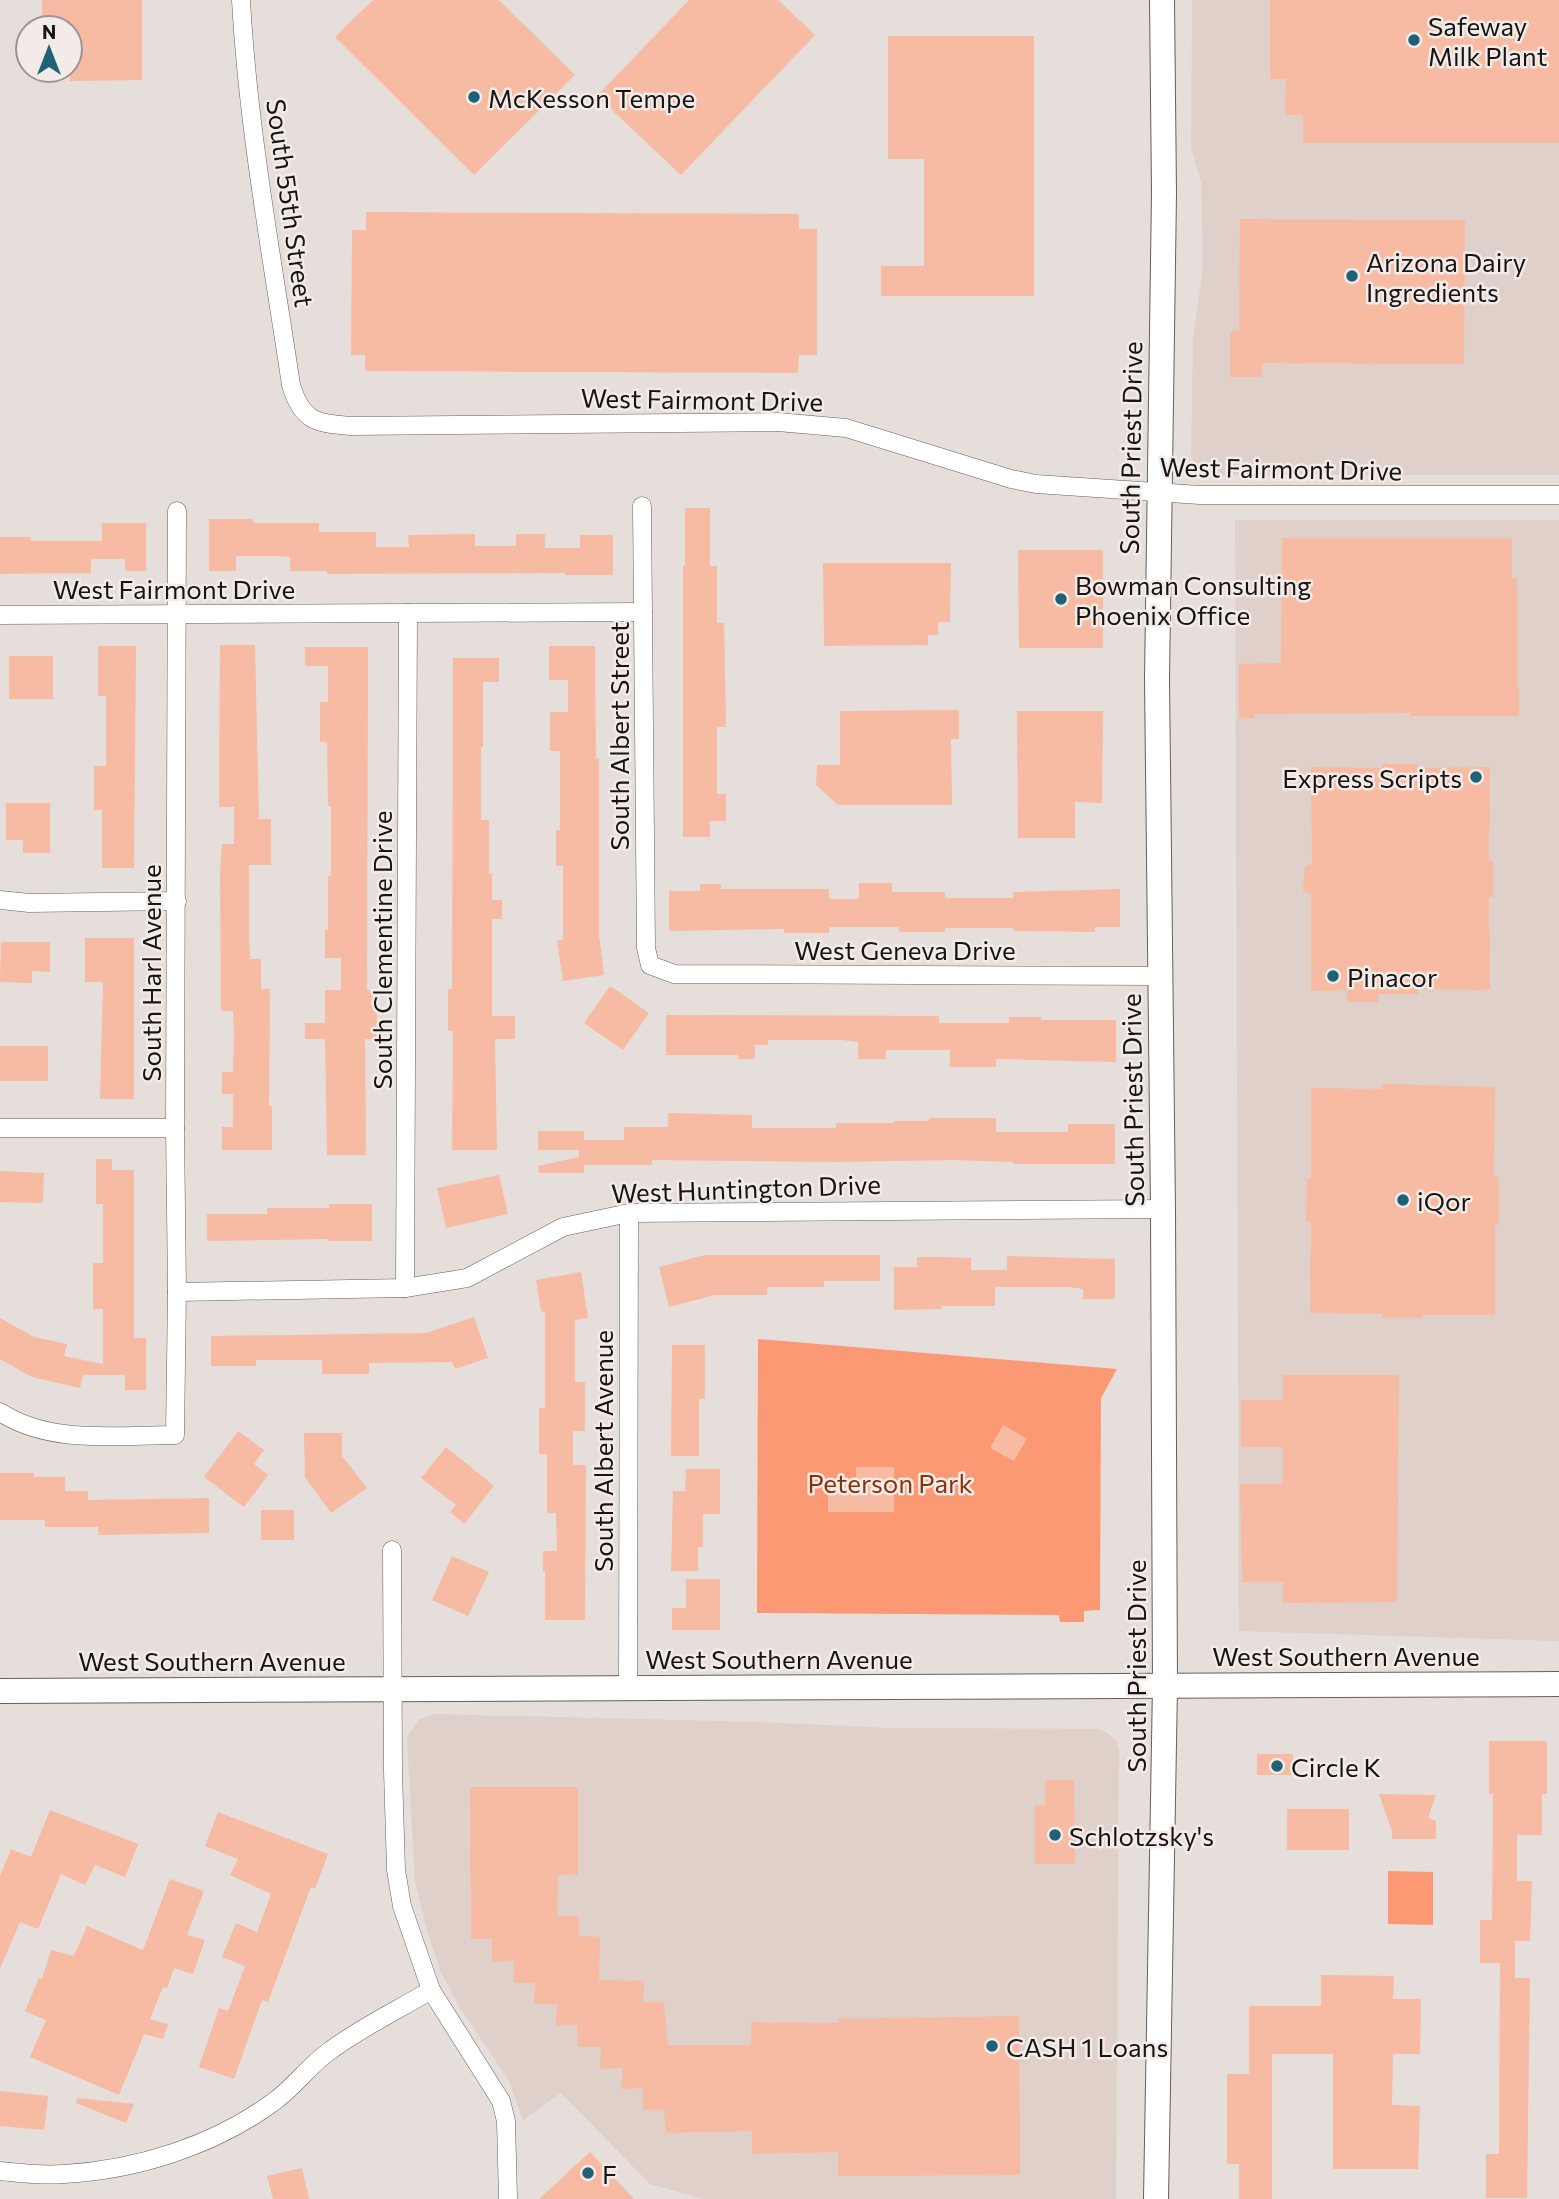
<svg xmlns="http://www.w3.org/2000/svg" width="1559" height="2199" font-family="Commissioner,sans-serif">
  <rect width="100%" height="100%" fill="#e5dedb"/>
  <!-- built -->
  <g fill="#dfd0ca">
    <polygon points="1192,0 1559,0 1559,475 1209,475 1197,470 1191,456 1193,340 1203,267 1201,182 1191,148"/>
    <polygon points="1235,520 1559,520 1559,1641 1239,1631"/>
    <polygon points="434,1714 758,1722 889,1728 1099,1729 1108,1733 1116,1741 1119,1751 1116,2199 704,2199 650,2184 561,2093 523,2120 509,2081 459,2006 441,1972 426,1927 415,1881 407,1737 419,1720"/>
  </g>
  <!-- green -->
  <g fill="#fb9974">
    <polygon points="758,1339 1117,1369 1101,1398 1100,1610 1084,1611 1084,1622 1060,1622 1059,1615 757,1613"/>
    <polygon points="1388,1871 1433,1872 1433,1925 1388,1924"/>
  </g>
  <!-- building -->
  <g fill="#f7baa3">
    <polygon points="42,0 142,0 142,80 70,81 70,28 42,28"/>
    <polygon points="373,0 499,0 575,75 474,175 335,37"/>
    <polygon points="689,0 778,0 815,35 681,175 597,96"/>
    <polygon points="1270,0 1559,0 1559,143 1303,143 1303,115 1285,115 1286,79 1270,79"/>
    <polygon points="888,36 1034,36 1034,296 881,296 881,266 924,266 924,159 888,159"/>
    <polygon points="366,212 799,214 799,229 817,229 817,355 799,355 798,373 365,371 365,355 351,355 352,230 366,230"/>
    <polygon points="1240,219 1465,220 1464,364 1262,363 1262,377 1230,377 1230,331 1239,331"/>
    <polygon points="685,508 710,508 710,566 717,566 717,623 724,623 726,727 717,727 717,794 726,794 726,821 710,821 710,837 683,837 683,566 685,566"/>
    <polygon points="209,519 253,519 253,523 319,523 319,532 376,532 376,547 409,547 408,535 475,534 475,546 516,546 516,534 545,534 545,548 580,548 580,535 613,535 613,575 565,575 565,573 327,574 327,571 290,571 290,557 274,556 236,556 236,571 209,571"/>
    <polygon points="102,523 146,523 146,571 125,571 125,559 91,559 91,573 0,574 0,537 31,537 31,541 102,541"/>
    <polygon points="1282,538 1512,538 1512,578 1517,578 1517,687 1519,687 1519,716 1410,716 1410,713 1254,714 1254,718 1239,718 1239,664 1281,663"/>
    <polygon points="1018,550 1103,550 1103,648 1019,648"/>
    <polygon points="823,563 951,563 950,622 938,622 938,635 928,635 928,645 824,646"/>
    <polygon points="220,645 255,645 259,819 271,819 271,865 249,865 249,933 250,959 261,959 261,989 270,989 269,1106 272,1106 272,1150 222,1150 222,1127 233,1127 233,1094 222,1094 222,1072 233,1072 234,1034 233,1011 221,1011 220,873 222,844 234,844 234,807 219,807"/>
    <polygon points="98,646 136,646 134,868 102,868 102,810 94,810 94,766 106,766 106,696 98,696"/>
    <polygon points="549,646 595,646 596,759 599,759 599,935 604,975 563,981 557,940 563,940 563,866 556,866 556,830 560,830 560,751 550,751 550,712 568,712 568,680 549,680"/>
    <polygon points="305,647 368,647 367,990 377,990 377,1039 365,1039 366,1155 327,1155 325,1039 305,1039 305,1023 325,1023 325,990 341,990 341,958 325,958 325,930 328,930 328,876 331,876 331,806 328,806 327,742 320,742 320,702 328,702 328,666 305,666"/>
    <rect x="9" y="656" width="44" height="43"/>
    <polygon points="453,658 499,658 499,682 483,682 483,747 481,747 481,820 489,820 489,873 492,873 492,900 502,900 502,919 492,919 492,1016 515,1016 515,1039 495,1039 497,1150 452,1150 453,1031 448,1031 448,989 452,989"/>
    <polygon points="959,710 959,739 951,739 952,805 838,805 816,785 817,765 840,765 840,711"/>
    <polygon points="1017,711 1103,711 1102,803 1075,802 1075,838 1018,838"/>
    <polygon points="1382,764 1418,764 1418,768 1490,767 1489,861 1493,861 1493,897 1489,897 1490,990 1418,989 1418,994 1378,994 1378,1002 1347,1002 1347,990 1311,991 1311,894 1303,891 1305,867 1312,864 1311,767 1383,768"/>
    <polygon points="6,803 50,803 50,853 23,853 23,840 6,840"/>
    <polygon points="859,883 892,883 892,892 945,892 945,898 1013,898 1013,892 1120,889 1120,927 1095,927 1095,932 1013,931 1013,928 945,928 945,932 899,932 899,927 829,927 829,933 784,933 784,929 669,931 669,891 700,891 700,884 721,884 721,889 829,889 829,899 859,899"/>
    <polygon points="85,938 134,938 134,1099 100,1099 103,982 85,982"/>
    <polygon points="1,942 50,942 50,972 32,971 32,983 0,982"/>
    <polygon points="610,986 649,1013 623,1050 584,1023"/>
    <polygon points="666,1015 939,1016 939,1023 1009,1023 1009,1017 1041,1017 1041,1020 1116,1020 1116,1062 996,1059 996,1067 950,1067 950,1050 886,1050 886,1059 858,1059 858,1042 843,1040 768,1040 768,1045 755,1045 755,1059 738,1059 738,1055 666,1055"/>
    <rect x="0" y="1046" width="48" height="35"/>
    <polygon points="1381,1084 1495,1087 1494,1177 1499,1177 1499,1225 1495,1225 1495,1315 1422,1315 1422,1318 1382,1318 1382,1314 1310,1313 1311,1222 1306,1222 1307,1179 1311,1179 1311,1088 1381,1089"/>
    <polygon points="668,1113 752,1115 752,1128 836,1128 836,1123 894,1123 894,1121 929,1121 929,1118 996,1118 996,1132 1068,1132 1068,1124 1115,1124 1115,1164 1013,1164 1013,1162 953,1160 836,1162 652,1160 652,1165 584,1165 584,1173 539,1173 538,1166 579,1157 579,1150 538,1150 538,1131 584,1131 584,1140 624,1140 624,1127 668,1127"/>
    <polygon points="96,1159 112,1159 112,1170 134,1170 134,1338 146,1338 146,1390 125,1390 125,1375 83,1375 80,1388 32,1377 0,1359 0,1318 34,1337 67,1344 64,1356 103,1364 103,1309 93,1309 93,1263 103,1263 103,1204 96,1204"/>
    <polygon points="0,1171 44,1173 43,1203 0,1202"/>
    <polygon points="499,1175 508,1214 446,1228 437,1188"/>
    <polygon points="329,1204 372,1204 372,1241 329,1241 329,1239 207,1241 207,1214 267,1214 267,1208 329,1208"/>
    <polygon points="705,1255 880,1255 880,1281 824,1281 824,1287 767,1287 767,1295 715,1295 669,1307 659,1267"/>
    <polygon points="1007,1256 1115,1259 1115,1299 1083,1299 1083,1289 1068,1287 995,1287 995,1306 941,1306 942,1309 894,1310 894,1267 917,1267 917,1257 941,1257 971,1258 971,1270 1007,1270"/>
    <polygon points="581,1272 588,1318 575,1320 575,1382 585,1382 585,1431 573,1431 573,1465 586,1465 585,1620 545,1620 545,1571 543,1571 543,1551 557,1551 556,1513 547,1513 547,1454 539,1454 539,1408 545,1408 545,1311 541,1312 536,1280"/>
    <polygon points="474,1317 488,1358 455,1369 452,1362 369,1363 369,1374 322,1374 322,1360 256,1360 256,1366 211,1366 211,1336 426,1333"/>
    <polygon points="672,1345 705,1345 705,1399 699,1399 699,1456 671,1456"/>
    <polygon points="1283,1375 1399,1375 1397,1602 1283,1603 1283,1582 1242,1582 1240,1484 1283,1484 1283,1447 1241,1447 1241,1400 1283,1400"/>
    <polygon points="1003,1425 1027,1439 1014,1461 990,1448"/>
    <polygon points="238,1431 264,1450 254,1464 268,1475 244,1507 204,1477"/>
    <polygon points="304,1433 342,1433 342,1456 367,1488 331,1513 305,1477"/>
    <polygon points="446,1447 494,1486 464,1524 450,1512 456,1505 421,1478"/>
    <polygon points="856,1467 894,1467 894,1512 828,1512 828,1482 856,1482"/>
    <polygon points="686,1469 720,1469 720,1514 703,1514 703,1547 698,1547 698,1571 671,1571 673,1491 685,1491"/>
    <polygon points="0,1473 34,1473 34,1477 65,1477 65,1491 88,1491 88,1500 209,1498 209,1533 98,1535 98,1527 45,1527 45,1520 0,1520"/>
    <rect x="261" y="1510" width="33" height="30"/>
    <polygon points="452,1556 489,1572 468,1616 432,1600"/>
    <polygon points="686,1579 720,1579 720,1630 672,1630 672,1608 686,1608"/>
    <polygon points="1489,1741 1547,1741 1547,1794 1542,1794 1542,1835 1517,1835 1517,1881 1532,1881 1530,1941 1515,1941 1515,1978 1530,1978 1527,2198 1486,2198 1486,2154 1499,2154 1500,1963 1480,1963 1480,1920 1492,1920 1493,1794 1489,1794"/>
    <rect x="1257" y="1754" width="36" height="21"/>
    <polygon points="1045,1780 1074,1780 1075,1864 1035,1864 1035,1805 1045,1805"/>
    <polygon points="470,1787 578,1787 578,1874 558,1875 557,1916 579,1916 579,1936 600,1937 599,1980 644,1981 643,2002 664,2002 668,2045 751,2045 751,2022 838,2023 838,2019 1019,2016 1020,2175 838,2176 838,2152 752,2154 752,2131 666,2133 664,2110 643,2110 643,2088 621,2089 623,2068 600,2069 601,2047 578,2047 577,2024 556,2026 557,2004 534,2004 535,1983 514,1983 514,1961 492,1962 492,1939 471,1939"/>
    <polygon points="1379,1794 1436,1795 1428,1818 1436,1821 1436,1839 1392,1839 1392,1831"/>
    <rect x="1287" y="1809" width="62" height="41"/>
    <polygon points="50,1810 138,1844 125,1877 95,1865 85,1885 61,1874 38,1929 20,1922 0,1968 0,1876 11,1849 31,1857"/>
    <polygon points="218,1812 328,1854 315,1889 311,1887 268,2002 262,2000 234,2079 199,2067 219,2008 228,2011 245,1966 222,1957 236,1923 257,1932 271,1894 230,1875 238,1859 205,1846"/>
    <polygon points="170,1879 204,1891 187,1935 205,1940 193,1974 174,1968 167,1988 163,1987 150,2019 168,2024 163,2039 144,2034 119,2095 30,2057 46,2020 25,2011 39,1978 42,1979 51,1950 74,1956 87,1926 143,1950"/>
    <polygon points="1321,1975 1394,1976 1393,1999 1421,1999 1420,2054 1393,2054 1392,2105 1420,2106 1418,2169 1333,2169 1333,2054 1272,2054 1272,2199 1239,2199 1239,2164 1227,2164 1227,2074 1249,2074 1249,2006 1321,2006"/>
    <polygon points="0,2091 48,2096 44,2130 0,2126"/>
    <polygon points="77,2098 134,2104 126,2123 76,2103"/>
    <polygon points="590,2152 634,2199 539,2199"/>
    <polygon points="302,2168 309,2199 273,2199 267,2176"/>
  </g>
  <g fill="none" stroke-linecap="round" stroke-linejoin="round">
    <defs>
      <g id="minor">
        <path d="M241 0C248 129 272 257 291 385 302 421 315 423 350 426L778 422 846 428 1011 479 1036 484 1200 495H1559"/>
        <polyline points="642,506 646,948 650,965 674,974 1161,976"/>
        <polyline points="0,615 643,612"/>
        <polyline points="0,900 29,903 177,901"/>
        <polyline points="0,1128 175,1128"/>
        <polyline points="405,1288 408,613"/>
        <polyline points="177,1292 405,1288 467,1278 563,1227 629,1213 1163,1209"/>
        <path d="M0 1412C50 1445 118 1435 175 1435L177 1292 175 1128 177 511"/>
        <polyline points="392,1550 393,1771 396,1870 402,1906 431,1990 501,2101 506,2121 508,2199"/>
        <polyline points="628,1689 629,1213"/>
        <path d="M0 2171C21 2173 43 2176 64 2174 136 2170 213 2146 272 2103 294 2088 309 2065 331 2050 362 2027 398 2010 431 1990"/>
      </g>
      <g id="secondary">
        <polyline points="0,1691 1559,1684"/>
        <polyline points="1156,2199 1165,1686 1163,1209 1157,679 1164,193 1162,0"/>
      </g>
    </defs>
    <!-- minor casing -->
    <use href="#minor" stroke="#665f5d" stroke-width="19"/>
    <!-- secondary casing -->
    <use href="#secondary" stroke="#665f5d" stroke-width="26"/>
    <!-- minor -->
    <use href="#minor" stroke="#fff" stroke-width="18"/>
    <!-- secondary -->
    <use href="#secondary" stroke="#fff" stroke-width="24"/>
  </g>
  <!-- markers -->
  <g fill="#1f6175" stroke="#f2ebe8" stroke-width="2.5">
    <circle cx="1414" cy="40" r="7"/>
    <circle cx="474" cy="97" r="7"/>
    <circle cx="1352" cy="276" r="7"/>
    <circle cx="1061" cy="599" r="7"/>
    <circle cx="1476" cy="777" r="7"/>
    <circle cx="1333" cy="976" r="7"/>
    <circle cx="1403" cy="1200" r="7"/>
    <circle cx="1277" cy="1766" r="7"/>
    <circle cx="1055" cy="1835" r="7"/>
    <circle cx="992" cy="2046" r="7"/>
    <circle cx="588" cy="2173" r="7"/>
  </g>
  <g text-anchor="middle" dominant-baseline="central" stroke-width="5" stroke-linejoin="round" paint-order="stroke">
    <!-- poi labels -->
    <g font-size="26" fill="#171413" stroke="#f2ebe8" text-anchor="start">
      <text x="1428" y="25">Safeway<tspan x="1428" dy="30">Milk Plant</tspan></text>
      <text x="488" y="97">McKesson Tempe</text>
      <text x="1366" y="261">Arizona Dairy<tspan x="1366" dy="30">Ingredients</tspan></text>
      <text x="1075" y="584">Bowman Consulting<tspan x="1075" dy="30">Phoenix Office</tspan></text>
      <text x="1462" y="777" text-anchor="end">Express Scripts</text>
      <text x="1347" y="976">Pinacor</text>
      <text x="1417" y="1200">iQor</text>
      <text x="1291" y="1766">Circle K</text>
      <text x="1069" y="1835">Schlotzsky's</text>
      <text x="1006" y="2046">CASH 1 Loans</text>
      <text x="602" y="2173">F</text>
    </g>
    <!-- street labels -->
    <g font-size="26" fill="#171413" stroke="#f2ebe8">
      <text transform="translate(291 203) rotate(82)">South 55th Street</text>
      <text transform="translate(702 399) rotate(1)">West Fairmont Drive</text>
      <text transform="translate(1130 448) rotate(-89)">South Priest Drive</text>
      <text transform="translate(1281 468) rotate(1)">West Fairmont Drive</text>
      <text x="174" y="588">West Fairmont Drive</text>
      <text transform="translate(618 736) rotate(-90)">South Albert Street</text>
      <text x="905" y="949">West Geneva Drive</text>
      <text transform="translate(381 950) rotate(-90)">South Clementine Drive</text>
      <text transform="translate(150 973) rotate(-90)">South Harl Avenue</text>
      <text transform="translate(1132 1100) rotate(-91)">South Priest Drive</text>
      <text transform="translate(746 1188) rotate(-2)">West Huntington Drive</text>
      <text transform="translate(602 1451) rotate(-90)">South Albert Avenue</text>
      <text x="1346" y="1655">West Southern Avenue</text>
      <text x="779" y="1658">West Southern Avenue</text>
      <text x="212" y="1660">West Southern Avenue</text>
      <text transform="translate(1135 1666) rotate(-90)">South Priest Drive</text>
    </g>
    <!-- park labels -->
    <g font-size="26" fill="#883309" stroke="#f2ebe8">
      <text x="890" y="1482">Peterson Park</text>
    </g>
  </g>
  <!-- north arrow -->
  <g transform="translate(49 49)"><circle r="33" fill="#f2ebe8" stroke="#9a9593" stroke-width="2"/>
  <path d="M0-5L12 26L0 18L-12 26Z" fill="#1f6175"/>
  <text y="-10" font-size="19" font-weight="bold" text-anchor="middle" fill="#171413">N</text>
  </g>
</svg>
